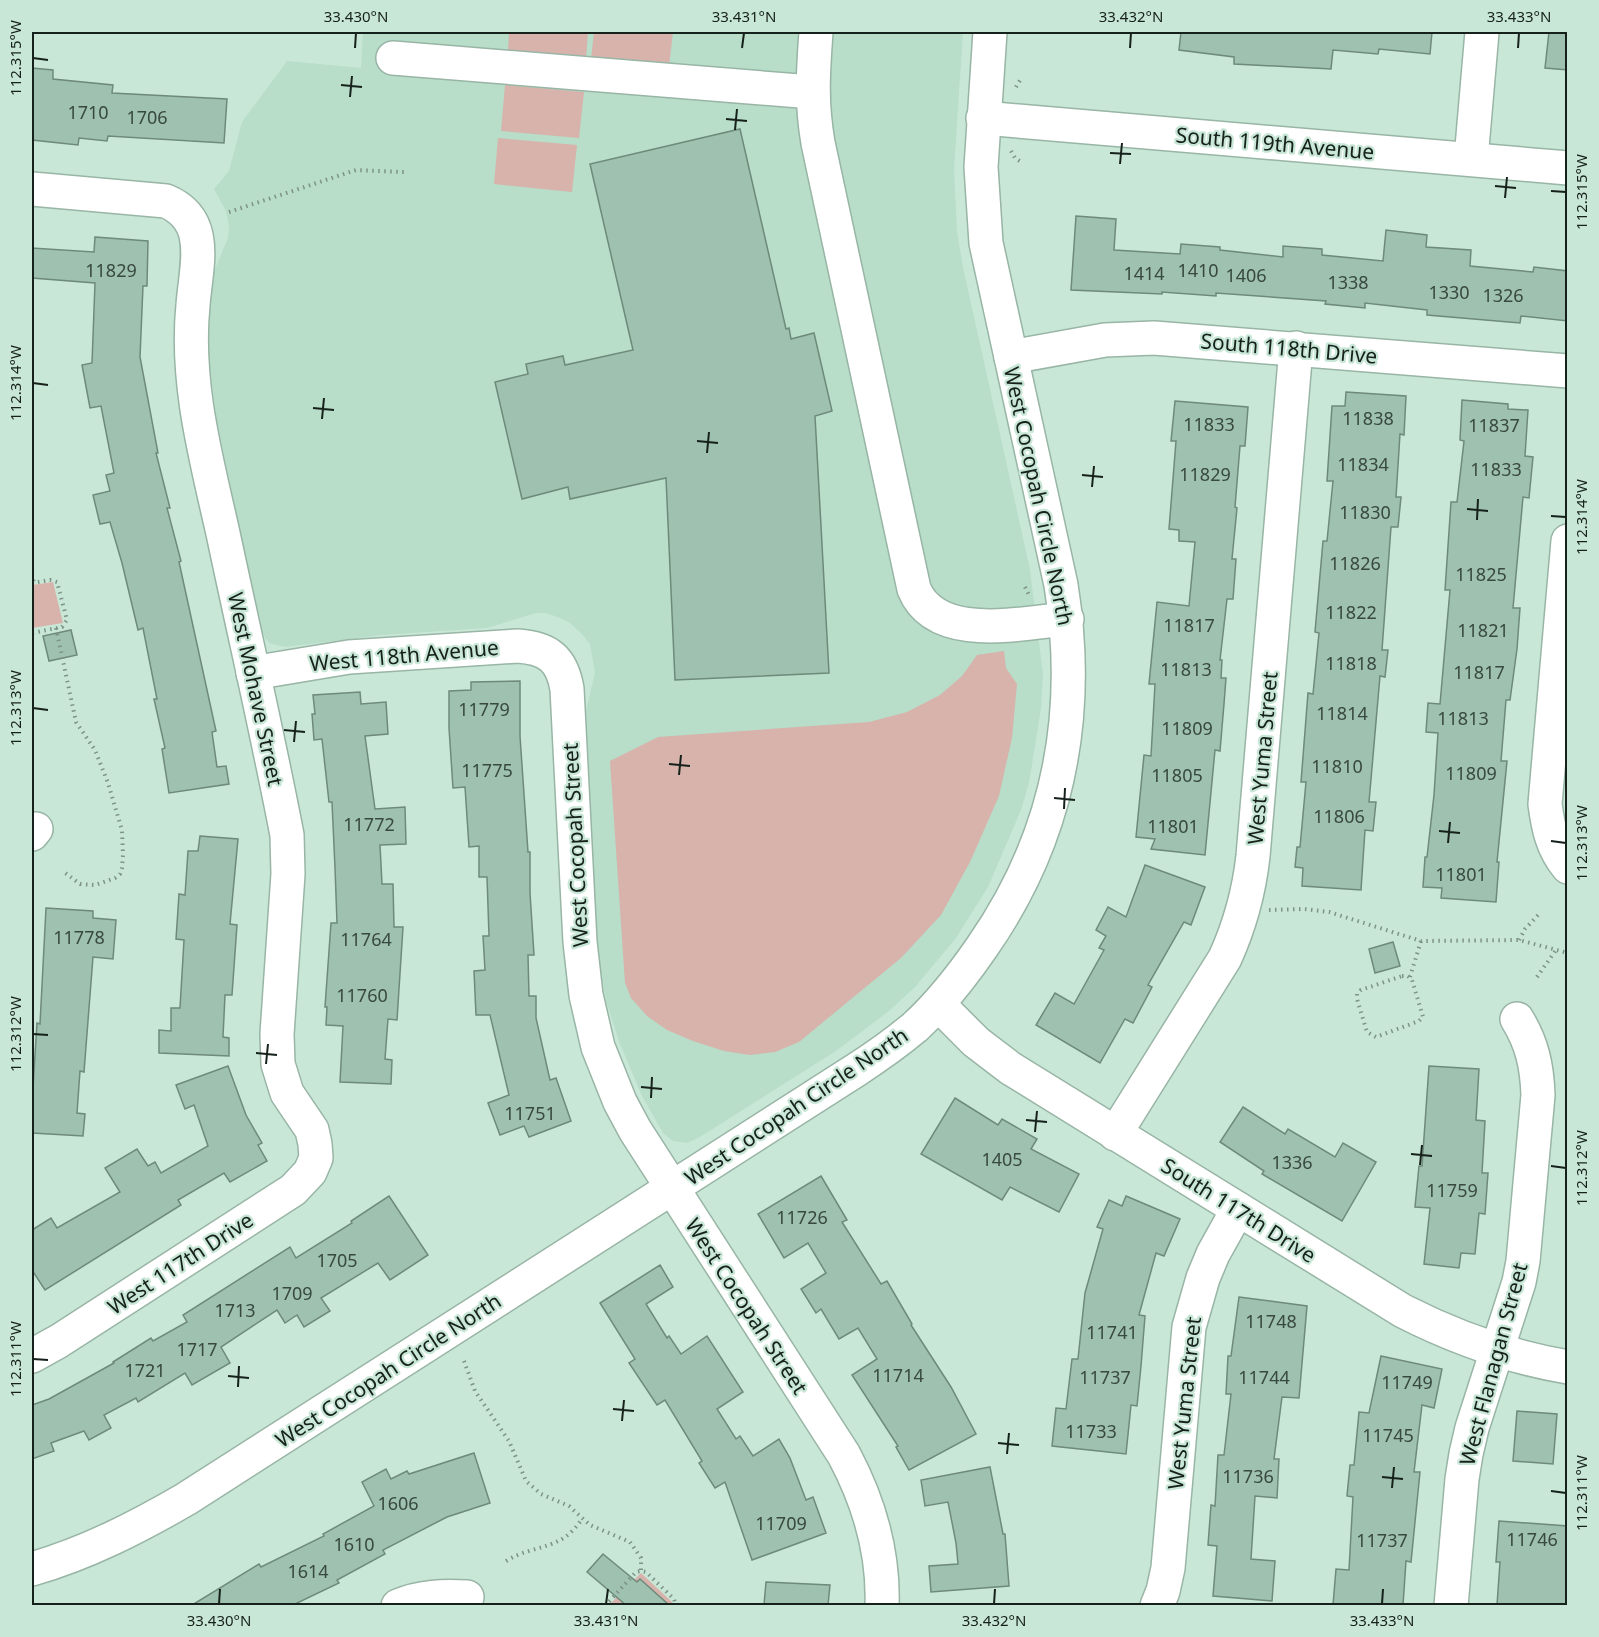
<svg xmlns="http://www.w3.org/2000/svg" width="1599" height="1637" font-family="'Noto Sans',sans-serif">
  <rect width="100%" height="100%" fill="#c9e7d7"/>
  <!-- built -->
  <polygon fill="#b8ddc9" points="363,32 963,32 954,169 957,232 963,267 1030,570 1043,675 1041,708 1029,783 1021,810 988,887 956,938 915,987 889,1011 836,1051 700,1137 687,1143 673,1141 663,1133 642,1096 620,1044 606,1001 597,950 586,710 595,673 590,644 581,633 570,623 560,618 546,613 536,613 487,628 382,635 285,647 269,643 261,632 217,421 208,352 209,299 213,274 228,238 229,227 226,211 214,189 229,171 242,122 287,61 361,68"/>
  <!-- green -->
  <g fill="#d7b3ac">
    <polygon points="509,32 588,32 586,59 508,52"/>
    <polygon points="594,32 673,32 669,66 591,59"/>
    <polygon points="505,85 584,92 579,138 501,131"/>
    <polygon points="498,138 577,145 572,192 494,184"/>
    <polygon points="53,582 63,623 32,628 32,585"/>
    <polygon points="1004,651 1006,668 1017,684 1012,738 999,796 970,862 941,915 901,958 799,1042 775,1052 750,1055 724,1051 693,1041 667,1030 647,1016 631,998 625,983 610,761 658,737 869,722 907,712 940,695 962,676 977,655"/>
    <polygon points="641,1573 672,1602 672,1605 608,1606"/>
  </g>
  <!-- building -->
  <g fill="#9fc1af" stroke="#6e8a7b" stroke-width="1.5">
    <polygon points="1181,32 1432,32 1430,54 1379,49 1378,54 1333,50 1331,69 1234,64 1234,57 1179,50"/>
    <polygon points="1549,32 1568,32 1568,70 1545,68"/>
    <polygon points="32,68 53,70 53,79 113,85 112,93 227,99 224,143 108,136 107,141 79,138 78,145 32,140"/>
    <polygon points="740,129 786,329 789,328 791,339 814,333 832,411 815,416 829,673 675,680 666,478 570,499 568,487 522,499 495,382 528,374 526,364 563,356 565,365 633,350 590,164"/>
    <polygon points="1076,216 1116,219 1114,250 1180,254 1181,244 1220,247 1220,250 1283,257 1283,246 1322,249 1322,255 1383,261 1386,230 1427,235 1426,247 1471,250 1470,266 1533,272 1534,267 1568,271 1568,321 1521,316 1520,323 1427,315 1427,310 1365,303 1365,308 1325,304 1326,301 1216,293 1216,296 1162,292 1162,294 1071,290"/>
    <polygon points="95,237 148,241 147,286 143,286 140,357 158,453 156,453 170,508 167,508 181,561 179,562 216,731 212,732 217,767 226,766 229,784 169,793 162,749 165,748 154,699 157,699 143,628 138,630 122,563 110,522 100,524 93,495 110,491 106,475 114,473 101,406 90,408 82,365 92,363 95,283 32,278 32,248 94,252"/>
    <polygon points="1346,392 1406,396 1404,435 1400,434 1396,497 1401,497 1398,527 1391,527 1382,650 1388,650 1385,677 1380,676 1369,802 1376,802 1373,831 1365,830 1361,890 1302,886 1303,868 1295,867 1297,847 1300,847 1306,782 1301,782 1308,693 1313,694 1319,633 1315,632 1323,541 1327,541 1333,481 1327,481 1332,406 1345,406"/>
    <polygon points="1462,400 1508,404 1508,409 1528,410 1525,456 1533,457 1529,498 1523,497 1513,608 1520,608 1517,649 1510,700 1506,700 1501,761 1507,761 1497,862 1499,862 1496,902 1441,898 1442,888 1423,887 1425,857 1427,857 1434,795 1438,733 1426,732 1428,703 1440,704 1450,590 1445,590 1451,502 1457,502 1464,441 1460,440"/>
    <polygon points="1175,401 1248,407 1245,446 1240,446 1235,507 1237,508 1232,559 1236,559 1233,599 1227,599 1220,660 1222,660 1221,678 1226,678 1224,704 1220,751 1215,750 1205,855 1151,849 1155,839 1136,837 1144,755 1151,756 1155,684 1149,684 1157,602 1189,606 1195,542 1179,541 1179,530 1169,529 1176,441 1171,441"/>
    <polygon points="71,630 77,655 49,661 43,636"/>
    <polygon points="520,681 520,736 528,852 530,852 530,893 534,955 528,955 529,996 536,996 536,1018 550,1080 556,1078 571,1121 529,1137 524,1126 500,1135 488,1103 509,1095 490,1015 476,1015 474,971 485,970 483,936 489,936 487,877 479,877 479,846 469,847 465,787 453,788 449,728 449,691 471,690 471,682"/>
    <polygon points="360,692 361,704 386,702 388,734 365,736 375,809 405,807 406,844 380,845 382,884 393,884 394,927 403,927 397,1020 388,1019 385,1059 392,1060 391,1084 340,1082 343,1026 326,1025 327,1007 325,1007 331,923 337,923 335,868 332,802 329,802 322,739 314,740 312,714 315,714 313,695"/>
    <polygon points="200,836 238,839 230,924 237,925 232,995 225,995 223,1037 229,1038 229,1056 159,1053 159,1030 171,1031 171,1008 180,1008 184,940 176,939 179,894 185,895 188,851 198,851"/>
    <polygon points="1145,865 1205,887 1191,925 1184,922 1148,985 1152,987 1133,1023 1125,1019 1100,1063 1036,1025 1055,993 1074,1004 1104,950 1099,948 1106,936 1096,930 1108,907 1126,917"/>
    <polygon points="46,908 93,911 93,918 116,920 113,959 93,957 84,1072 80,1071 77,1113 85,1114 83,1136 32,1133 32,1103 37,1023 40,1024"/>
    <polygon points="1393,942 1400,966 1375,973 1369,949"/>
    <polygon points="228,1066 246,1115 262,1143 258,1145 267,1161 230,1182 224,1173 178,1200 181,1205 45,1290 32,1270 32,1230 51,1218 57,1228 120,1192 105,1168 137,1149 148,1166 155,1162 161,1173 208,1146 194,1105 185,1109 176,1085"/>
    <polygon points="1429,1066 1479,1069 1476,1120 1485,1121 1482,1173 1488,1173 1485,1214 1479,1213 1475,1254 1461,1253 1459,1268 1424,1264 1430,1208 1415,1207 1419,1166 1422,1166"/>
    <polygon points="955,1098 998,1125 1002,1119 1037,1139 1031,1149 1079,1174 1059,1212 1010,1187 1002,1200 921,1154"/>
    <polygon points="1243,1107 1285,1134 1288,1129 1335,1157 1343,1143 1376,1162 1342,1221 1262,1174 1264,1171 1220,1142"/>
    <polygon points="821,1176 847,1220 842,1222 881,1284 887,1281 912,1324 911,1325 951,1387 976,1434 909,1470 896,1447 898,1446 852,1375 877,1359 858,1328 839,1339 821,1309 816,1313 801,1289 826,1273 808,1243 784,1258 758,1214"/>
    <polygon points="389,1196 428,1255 390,1280 378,1263 321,1298 330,1311 304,1327 297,1315 285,1323 277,1310 221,1347 230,1363 192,1385 185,1373 138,1402 136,1398 104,1415 111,1428 89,1440 84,1431 51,1443 54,1451 32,1459 32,1405 49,1399 114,1363 113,1362 151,1338 153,1341 187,1322 183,1315 290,1247 296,1258 352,1223 351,1221"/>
    <polygon points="1126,1196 1180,1219 1164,1256 1156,1253 1139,1315 1145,1316 1141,1366 1137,1406 1131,1405 1126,1454 1052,1446 1056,1408 1066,1409 1072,1359 1078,1359 1085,1293 1103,1229 1097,1227 1109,1200 1122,1206"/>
    <polygon points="660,1265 673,1287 646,1304 667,1338 669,1336 681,1354 707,1336 743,1392 717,1409 736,1439 740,1436 753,1456 779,1439 790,1458 806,1500 813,1497 826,1533 752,1560 725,1482 715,1488 699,1463 702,1461 665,1400 657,1405 629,1363 635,1359 600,1303"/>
    <polygon points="1239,1297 1307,1306 1299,1398 1282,1397 1274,1459 1279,1459 1277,1498 1255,1496 1251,1559 1275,1561 1272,1601 1213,1596 1217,1546 1208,1545 1211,1505 1215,1506 1218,1455 1224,1455 1231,1394 1226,1394 1228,1356 1231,1356"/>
    <polygon points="1381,1356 1442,1369 1434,1408 1422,1405 1414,1472 1420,1472 1411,1562 1406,1561 1403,1605 1333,1605 1336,1569 1349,1570 1353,1497 1347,1496 1350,1465 1354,1465 1359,1412 1369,1413"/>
    <polygon points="1517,1411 1557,1414 1553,1464 1513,1461"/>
    <polygon points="474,1453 490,1503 447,1517 383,1550 385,1554 337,1580 339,1583 293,1605 192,1605 259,1564 261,1567 324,1536 323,1534 374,1506 362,1482 386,1469 391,1479 407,1471 409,1474"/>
    <polygon points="990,1467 1003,1534 1005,1534 1009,1586 931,1592 929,1566 958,1564 956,1543 948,1502 925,1506 921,1480"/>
    <polygon points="1499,1521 1568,1526 1566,1580 1568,1580 1568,1605 1497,1605 1500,1562 1496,1562"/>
    <polygon points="603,1554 637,1582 640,1579 669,1605 626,1605 587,1572"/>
    <polygon points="766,1582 830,1585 828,1605 764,1605"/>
  </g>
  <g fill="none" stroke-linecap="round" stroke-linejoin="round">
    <defs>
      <g id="minor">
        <path d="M816 32C813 73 811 102 818 143L914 589C936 643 1021 623 1067 619"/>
        <polyline points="393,58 812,92"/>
        <polyline points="983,118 1568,168"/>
        <polyline points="1471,159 1482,32"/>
        <path d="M32 189 166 201C211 220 196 265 193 305 185 384 207 461 224 538 245 637 268 736 287 835L288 874 277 1034 278 1064 287 1093 312 1130 315 1144 316 1158 310 1172 293 1190 59 1341 32 1356"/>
        <polyline points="1011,357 1105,340 1154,338 1568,371"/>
        <path d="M1568 541 1545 804C1548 827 1552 848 1568 867"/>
        <path d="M253 673 349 657 518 646C548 648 562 659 567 689L580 942 586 995 598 1047 620 1102 635 1130 844 1455C869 1502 884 1551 882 1606"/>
        <polyline points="32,834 36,829"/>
        <path d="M938 1004 976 1042 1010 1068 1403 1311C1456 1338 1509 1357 1568 1367"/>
        <path d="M1115 1134 1225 958C1240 925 1249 892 1253 856L1296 348"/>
        <path d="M32 1569C87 1553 136 1528 186 1499L856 1070C876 1057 896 1043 915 1027 940 1004 962 976 982 947 1058 838 1082 716 1061 585L986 243 981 167 990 32"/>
        <path d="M398 1606C421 1596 443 1596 467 1597"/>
        <polyline points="1157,1606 1163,1591 1168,1568 1189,1327 1203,1278 1213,1254 1238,1209"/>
        <path d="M1451 1606 1462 1479 1466 1454 1472 1428 1519 1282 1523 1261 1538 1095C1537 1066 1532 1043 1517 1019"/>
      </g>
    </defs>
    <!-- minor casing -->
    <use href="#minor" stroke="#98b5a5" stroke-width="36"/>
    <!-- path -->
    <g stroke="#7d9387" stroke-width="4" stroke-dasharray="1.5 4.5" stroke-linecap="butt">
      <polyline points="1016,87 1022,77"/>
      <polyline points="1011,151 1015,158 1021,162"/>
      <polyline points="229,212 356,170 404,172"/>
      <polyline points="32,574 34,583"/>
      <polyline points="32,583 50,580 57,582 67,620 62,627 32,633"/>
      <polyline points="1025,587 1030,597"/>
      <polyline points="56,628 76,722 95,750 108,783 122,830 123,855 122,868 120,874 115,878 95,885 80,884 64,872"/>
      <polyline points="1269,910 1304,909 1329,912 1421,941 1519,940 1568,953"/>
      <polyline points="1519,940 1525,929 1540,913"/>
      <polygon points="1402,976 1408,976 1412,980 1423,1017 1419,1021 1376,1037 1367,1032 1357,999 1357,994 1361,990"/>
      <polyline points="1410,977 1421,941"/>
      <polyline points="1537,977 1556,950"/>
      <polyline points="464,1361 475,1391 509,1441 526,1481 541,1494 569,1506 590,1525 630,1542 641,1558 641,1571"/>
      <path d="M506 1561C536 1543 560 1552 582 1519"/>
      <polyline points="605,1606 636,1572 641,1571 646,1572 674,1599 676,1606"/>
    </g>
    <!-- minor -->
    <use href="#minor" stroke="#fff" stroke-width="33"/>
  </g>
  <!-- ticks -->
  <path fill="none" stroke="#16211b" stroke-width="2" d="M355 48 356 33M742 48 744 33M1130 48 1131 33M1518 48 1519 33M33 58 48 60M341 85 362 87M350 97 352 76M726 119 747 121M735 130 737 109M1110 153 1131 154M1120 164 1122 143M1495 186 1516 188M1551 191 1566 192M1505 198 1507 177M33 383 48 385M313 408 334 410M322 419 324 398M697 441 718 443M707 453 709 432M1082 475 1103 477M1092 487 1094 466M1467 509 1488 511M1551 516 1566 517M1477 520 1478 499M33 708 48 710M284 730 305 732M294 742 296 721M669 764 690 766M679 775 681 755M1054 798 1075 800M1064 809 1065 788M1439 831 1460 833M1551 841 1566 843M1448 843 1450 822M33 1034 48 1035M256 1053 277 1055M266 1064 268 1044M641 1087 662 1089M651 1098 652 1077M1026 1120 1047 1122M1035 1132 1037 1111M1411 1154 1432 1156M1420 1165 1422 1145M1551 1166 1566 1168M33 1359 48 1360M228 1376 249 1378M238 1387 239 1366M613 1409 634 1411M622 1421 624 1400M998 1443 1019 1445M1007 1454 1009 1433M1382 1477 1403 1479M1392 1488 1394 1467M1551 1491 1566 1493M219 1604 220 1589M606 1604 608 1589M994 1604 995 1589M1382 1604 1383 1589"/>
  <g text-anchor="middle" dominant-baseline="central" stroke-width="4.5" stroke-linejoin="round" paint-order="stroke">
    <!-- number labels -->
    <g font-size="18" fill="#384940">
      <text x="88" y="112">1710</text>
      <text x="147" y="117">1706</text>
      <text x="111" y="270">11829</text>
      <text x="1198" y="270">1410</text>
      <text x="1144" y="273">1414</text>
      <text x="1246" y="275">1406</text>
      <text x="1348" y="282">1338</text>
      <text x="1449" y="292">1330</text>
      <text x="1503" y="295">1326</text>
      <text x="1368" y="418">11838</text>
      <text x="1209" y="424">11833</text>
      <text x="1494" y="425">11837</text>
      <text x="1363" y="464">11834</text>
      <text x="1496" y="469">11833</text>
      <text x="1205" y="474">11829</text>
      <text x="1365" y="512">11830</text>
      <text x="1355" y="563">11826</text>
      <text x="1481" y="574">11825</text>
      <text x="1351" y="612">11822</text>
      <text x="1189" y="625">11817</text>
      <text x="1483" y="630">11821</text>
      <text x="1351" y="663">11818</text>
      <text x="1186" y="669">11813</text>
      <text x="1479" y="672">11817</text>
      <text x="484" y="709">11779</text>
      <text x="1342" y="713">11814</text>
      <text x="1463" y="718">11813</text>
      <text x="1187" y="728">11809</text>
      <text x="1337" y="766">11810</text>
      <text x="487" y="770">11775</text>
      <text x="1471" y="773">11809</text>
      <text x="1177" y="775">11805</text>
      <text x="1339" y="816">11806</text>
      <text x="369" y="824">11772</text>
      <text x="1173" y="826">11801</text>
      <text x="1461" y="874">11801</text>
      <text x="79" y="937">11778</text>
      <text x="366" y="939">11764</text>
      <text x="362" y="995">11760</text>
      <text x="530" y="1113">11751</text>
      <text x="1002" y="1159">1405</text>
      <text x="1292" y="1162">1336</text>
      <text x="1452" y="1190">11759</text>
      <text x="802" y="1217">11726</text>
      <text x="337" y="1260">1705</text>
      <text x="292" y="1293">1709</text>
      <text x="235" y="1310">1713</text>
      <text x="1271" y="1321">11748</text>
      <text x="1112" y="1332">11741</text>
      <text x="197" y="1349">1717</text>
      <text x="145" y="1370">1721</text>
      <text x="898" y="1375">11714</text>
      <text x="1105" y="1377">11737</text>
      <text x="1264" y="1377">11744</text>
      <text x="1407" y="1382">11749</text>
      <text x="1091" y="1431">11733</text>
      <text x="1388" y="1435">11745</text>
      <text x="1248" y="1476">11736</text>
      <text x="398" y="1503">1606</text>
      <text x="781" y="1523">11709</text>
      <text x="1532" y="1539">11746</text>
      <text x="1382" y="1540">11737</text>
      <text x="354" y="1544">1610</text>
      <text x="308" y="1571">1614</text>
    </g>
    <!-- street labels -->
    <g font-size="21" fill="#16211b" stroke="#c9e7d7">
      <text transform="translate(1275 143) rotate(5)">South 119th Avenue</text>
      <text transform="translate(1289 348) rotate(5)">South 118th Drive</text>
      <text transform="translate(1039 496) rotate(78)">West Cocopah Circle North</text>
      <text transform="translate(404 655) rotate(-5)">West 118th Avenue</text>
      <text transform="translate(256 689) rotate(78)">West Mohave Street</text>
      <text transform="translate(1262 758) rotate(-85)">West Yuma Street</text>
      <text transform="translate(575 845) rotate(-93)">West Cocopah Street</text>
      <text transform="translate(796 1106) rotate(-34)">West Cocopah Circle North</text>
      <text transform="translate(1239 1210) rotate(32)">South 117th Drive</text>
      <text transform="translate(180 1263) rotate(-33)">West 117th Drive</text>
      <text transform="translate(747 1306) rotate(57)">West Cocopah Street</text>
      <text transform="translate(1493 1364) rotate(-75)">West Flanagan Street</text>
      <text transform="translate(388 1370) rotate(-33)">West Cocopah Circle North</text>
      <text transform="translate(1184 1403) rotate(-84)">West Yuma Street</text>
    </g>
  </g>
  <!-- border -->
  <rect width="1599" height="1637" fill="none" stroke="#c9e7d7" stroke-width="66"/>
  <rect x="33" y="33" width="1533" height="1571" fill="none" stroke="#16211b" stroke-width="2"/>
  <g font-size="15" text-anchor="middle" fill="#16211b">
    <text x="356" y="22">33.430°N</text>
    <text x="744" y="22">33.431°N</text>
    <text x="1131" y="22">33.432°N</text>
    <text x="1519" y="22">33.433°N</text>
    <text transform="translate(16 58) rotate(-90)" y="5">112.315°W</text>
    <text transform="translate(1582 192) rotate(-90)" y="5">112.315°W</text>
    <text transform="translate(16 383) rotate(-90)" y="5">112.314°W</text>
    <text transform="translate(1582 517) rotate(-90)" y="5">112.314°W</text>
    <text transform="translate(16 708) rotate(-90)" y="5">112.313°W</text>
    <text transform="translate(1582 843) rotate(-90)" y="5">112.313°W</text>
    <text transform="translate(16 1034) rotate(-90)" y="5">112.312°W</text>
    <text transform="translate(1582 1168) rotate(-90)" y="5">112.312°W</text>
    <text transform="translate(16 1359) rotate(-90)" y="5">112.311°W</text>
    <text transform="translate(1582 1493) rotate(-90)" y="5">112.311°W</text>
    <text x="219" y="1626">33.430°N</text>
    <text x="606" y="1626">33.431°N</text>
    <text x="994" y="1626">33.432°N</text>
    <text x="1382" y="1626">33.433°N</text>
  </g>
</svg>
